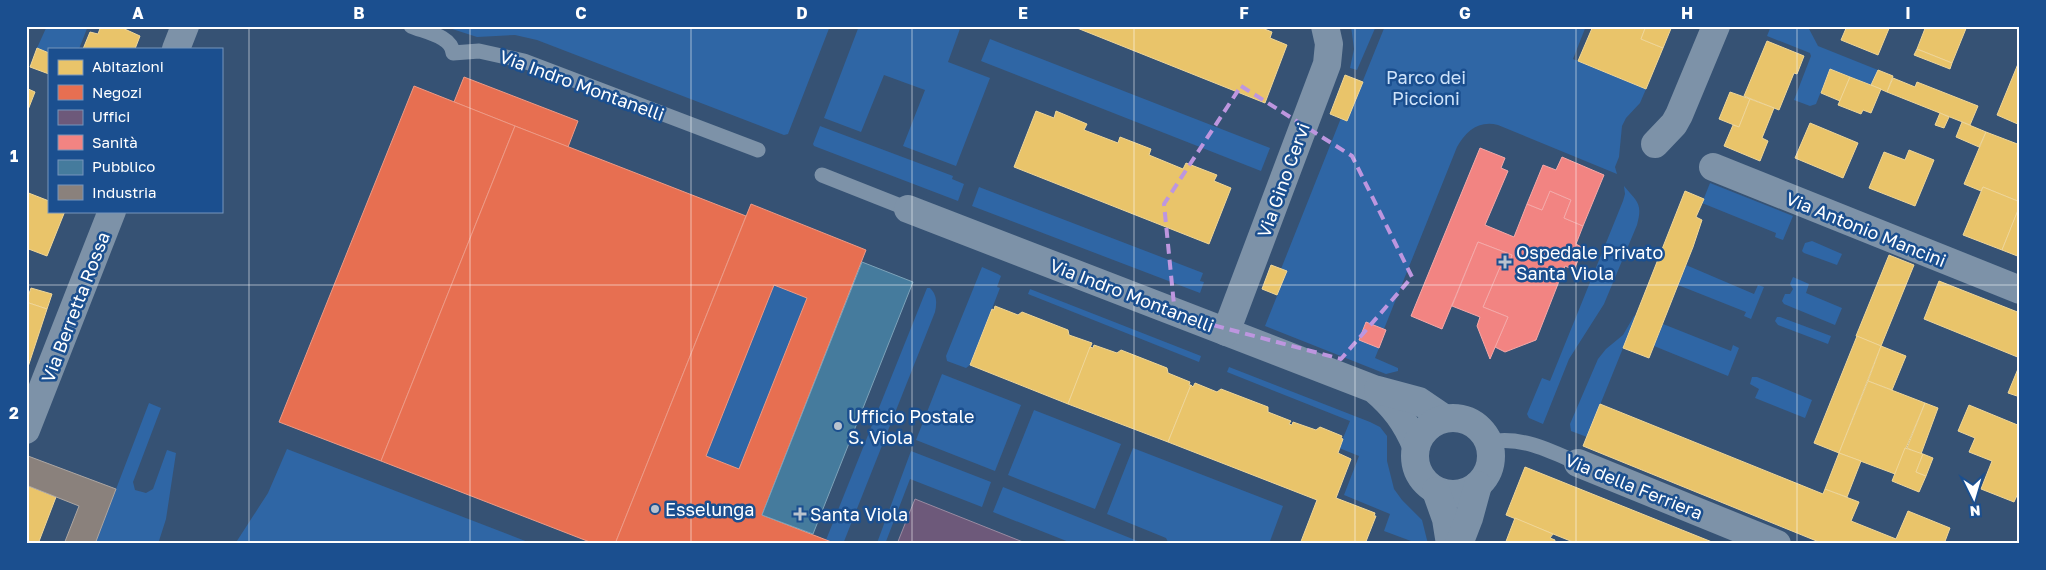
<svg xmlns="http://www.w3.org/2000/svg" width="2046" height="570" font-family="'Golos Text',sans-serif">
  <rect width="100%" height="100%" fill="#365274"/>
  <!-- green -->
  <g fill="#2f66a5">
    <polygon points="47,26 88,26 79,49 49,49 49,53 37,48"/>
    <polygon points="443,26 830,26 788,134 784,135 537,40 515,35 477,37"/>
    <polygon points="859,26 961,26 948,62 990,78 956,166 903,146 925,90 884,75 861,132 824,118"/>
    <polygon points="1351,26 1376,26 1357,70 1350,68 1354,49"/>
    <path d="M1385 26H1586L1573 59 1646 89 1640 103 1626 118 1622 126 1619 157 1615 167 1617 174 1498 125C1479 120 1466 131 1457 147L1384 329 1366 322 1359 340 1379 348 1375 358 1398 368V371L1386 374 1265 326 1287 271 1281 269 1341 118 1347 120Z"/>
    <polygon points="1771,26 1808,27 1818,46 1878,70 1871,85 1830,69 1816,104 1810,106 1794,100 1811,56 1810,53 1767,36"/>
    <polygon points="990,39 1270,148 1261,171 981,61"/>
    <polygon points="820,126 953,176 952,179 964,184 958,201 814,146 813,144"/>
    <polygon points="1710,183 1793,216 1783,240 1775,237 1776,233 1702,203"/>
    <path d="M1624 186C1637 202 1643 203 1637 225L1604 304 1569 359 1543 424 1529 418 1527 414 1542 378 1550 381 1623 201 1625 194Z"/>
    <polygon points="979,187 1203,273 1200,281 1204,282 1200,293 972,206"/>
    <polygon points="1812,241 1842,254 1837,265 1804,253 1802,251 1805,243"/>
    <polygon points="1686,265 1754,294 1758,285 1764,287 1751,319 1744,316 1746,312 1678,285"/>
    <polygon points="982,267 998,274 1001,276 997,287 1000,288 970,365 966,368 947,361 946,356"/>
    <polygon points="1793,277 1809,284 1806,293 1842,308 1835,325 1784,304 1782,301 1785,294 1790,294 1793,289 1790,284"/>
    <polygon points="774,285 807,298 739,469 706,456"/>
    <path d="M927 288H930C937 295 937 303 935 312L843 544H835L826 540Z"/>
    <polygon points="1030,289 1201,356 1199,362 1028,294"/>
    <polygon points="1634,316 1636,316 1587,437 1571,431 1570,424 1598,359 1606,349 1623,335"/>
    <polygon points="1777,317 1780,317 1831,336 1828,344 1778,325 1775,321"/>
    <polygon points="1663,324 1731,351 1733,345 1739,348 1728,376 1654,346"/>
    <polygon points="1229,367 1370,422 1380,427 1387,436 1387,461 1394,489 1402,500 1422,520 1428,544 1419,544 1384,531 1390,514 1344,495 1359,456 1339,448 1350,421 1227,372"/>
    <polygon points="942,374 1021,405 995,471 916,440"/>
    <polygon points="1752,377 1757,377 1812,400 1805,418 1755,398 1759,389 1750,384"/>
    <polygon points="149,403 161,408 133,482 135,490 146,493 153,489 167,450 176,453 166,519 158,544 95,544"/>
    <polygon points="1034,410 1121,444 1095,509 1008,475"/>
    <polygon points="1133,448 1283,506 1269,544 1169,544 1166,538 1107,514"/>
    <polygon points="287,449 533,544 235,544 268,493"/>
    <polygon points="911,451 991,482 982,507 910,479 885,544 877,543"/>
    <polygon points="1003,487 1145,544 1074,544 993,512"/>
  </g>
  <!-- homes -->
  <g fill="#e9c46a" stroke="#f0d697">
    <polygon points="101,26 118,26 140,36 135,49 83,49 90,32 98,34"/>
    <polygon points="1072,26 1257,26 1272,32 1270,38 1287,45 1265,103"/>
    <polygon points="1593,26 1646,26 1641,39 1663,48 1646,89 1578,61"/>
    <polygon points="1646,26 1672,26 1663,48 1641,39"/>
    <polygon points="1847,26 1890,26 1878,55 1841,40"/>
    <polygon points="1926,26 1967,26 1952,63 1917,49"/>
    <polygon points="1767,41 1804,56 1797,74 1794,73 1779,110 1744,96"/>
    <polygon points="37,48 49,53 49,74 30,67"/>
    <polygon points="1917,49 1952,63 1950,69 1914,55"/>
    <polygon points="2020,59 2020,125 1997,115"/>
    <polygon points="1830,69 1850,77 1840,101 1821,93"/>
    <polygon points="1878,70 1893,76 1887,92 1871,85"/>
    <polygon points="1345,75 1363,82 1347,121 1330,114"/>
    <polygon points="1850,77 1881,89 1871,113 1863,110 1861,114 1838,105"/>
    <polygon points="1893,78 1915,87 1917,82 1978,106 1970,125 1887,92"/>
    <polygon points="26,88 35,92 26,115"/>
    <polygon points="1730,92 1750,99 1739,127 1719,119"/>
    <polygon points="1750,99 1774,108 1762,138 1768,141 1760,161 1724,146 1733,125 1739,127"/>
    <polygon points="1036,111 1054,118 1056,111 1087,124 1084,130 1118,143 1120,137 1151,149 1149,155 1183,169 1186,163 1217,175 1214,181 1231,188 1209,244 1014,167"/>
    <polygon points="1940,113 1949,117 1944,128 1935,125"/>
    <polygon points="1962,122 1986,132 1979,147 1956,137"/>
    <polygon points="1810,123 1858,143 1843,178 1795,158"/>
    <polygon points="1986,132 2020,145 2020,202 1983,187 1981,191 1964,184"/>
    <polygon points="1909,150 1934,160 1915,206 1869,188 1884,152 1905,160"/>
    <polygon points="1983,187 2020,202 2020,206 2002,250 1963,235"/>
    <polygon points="1685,191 1704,199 1696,217 1702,220 1693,247 1649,358 1623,348"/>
    <polygon points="26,192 49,201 49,211 65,211 47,256 26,248"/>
    <polygon points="2018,210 2020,210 2020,257 2002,250"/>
    <polygon points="1889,255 1914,265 1881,346 1856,336"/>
    <polygon points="1271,265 1287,271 1277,295 1262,289"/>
    <polygon points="1939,281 2020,313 2020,358 1924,319"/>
    <polygon points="31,288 52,294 47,309 26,302"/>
    <polygon points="26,302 47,309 26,373"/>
    <polygon points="995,306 1018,315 1022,312 1068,330 1069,335 1092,343 1068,404 970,365 992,309 994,310"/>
    <polygon points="1857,336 1881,346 1839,453 1814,443"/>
    <polygon points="1094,345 1117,353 1121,350 1167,368 1168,373 1190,382 1189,385 1191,385 1168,442 1068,404 1090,347 1093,348"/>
    <polygon points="1881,346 1906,356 1892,390 1868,381"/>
    <polygon points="2020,364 2020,397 2008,393"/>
    <polygon points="1868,381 1925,403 1895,474 1839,453"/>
    <polygon points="1195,383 1217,392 1221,389 1268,407 1268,412 1291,421 1289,424 1292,425 1293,422 1316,430 1320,427 1342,436 1341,438 1343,439 1338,453 1351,459 1336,498 1375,513 1374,516 1376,516 1365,544 1300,544 1317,500 1168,442 1191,385 1193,387"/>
    <polygon points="1925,403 1938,408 1921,454 1907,448"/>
    <polygon points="1600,404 1823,494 1825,489 1859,502 1851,521 1896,539 1908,511 1950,528 1944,544 1824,544 1583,446"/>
    <polygon points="1969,405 2020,426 2020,489 2014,502 1981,489 1992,461 1969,452 1975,438 1958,431"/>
    <polygon points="1905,448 1923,454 1916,472 1926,476 1919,492 1892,481"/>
    <polygon points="1839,453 1861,461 1847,497 1825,489"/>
    <polygon points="1923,454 1933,458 1926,476 1916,472"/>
    <polygon points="1525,467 1717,544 1578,544 1506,515"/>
    <polygon points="26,485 56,497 38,544 26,544"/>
    <polygon points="1515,518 1553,534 1550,538 1555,540 1554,544 1505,544"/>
  </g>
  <!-- shops -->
  <g fill="#e76f51" stroke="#ee9a85" fill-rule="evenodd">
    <polygon points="464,77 578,121 568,147 454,102"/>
    <polygon points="414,86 515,126 381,461 279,422"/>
    <polygon points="515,126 746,216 615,544 595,544 381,461"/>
    <path d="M751 204 866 250 762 515 834 543 615 544ZM774 285 807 298 739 469 706 456Z"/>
  </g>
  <!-- offices -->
  <polygon fill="#6d597a" stroke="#998ba2" points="915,499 1028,544 897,544"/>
  <!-- health -->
  <g fill="#f28482" stroke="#f6a9a8">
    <polygon points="1480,148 1505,158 1501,168 1508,171 1485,225 1514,237 1527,204 1542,210 1550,191 1571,200 1564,218 1583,226 1576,244 1583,248 1574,270 1565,266 1536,340 1505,352 1495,347 1508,317 1483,307 1500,267 1507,270 1512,255 1478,242 1442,329 1411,316"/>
    <polygon points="1562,157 1604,175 1583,226 1564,218 1571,200 1550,191 1542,210 1527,204 1543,165 1556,170"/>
    <polygon points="1478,242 1512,255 1507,270 1500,267 1483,307 1508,317 1490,359 1477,326 1480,317 1452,306"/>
    <polygon points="1366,322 1386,330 1379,348 1359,340"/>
  </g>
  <!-- public -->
  <polygon fill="#457b9d" stroke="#7da3ba" points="862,262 913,282 813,534 762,515"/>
  <!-- industry -->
  <polygon fill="#8a817c" stroke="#ada7a3" points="28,456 116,489 95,544 64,544 79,506 26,485 26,461"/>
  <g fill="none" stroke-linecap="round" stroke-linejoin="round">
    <!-- service -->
    <g stroke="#7d92a8" stroke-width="15">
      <path d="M411 26C425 32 452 36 453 53L479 51 524 61 758 150"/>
      <polyline points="822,175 908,209"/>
      <path d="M1489 442C1522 436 1548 450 1578 463"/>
    </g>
    <!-- minor -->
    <g stroke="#7d92a8" stroke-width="28">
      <polyline points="176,49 185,26"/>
      <polyline points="1655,144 1674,124 1679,115 1716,26"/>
      <polyline points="1713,167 2020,290"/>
      <path d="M908 209 1374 389C1394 406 1406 422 1416 446"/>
      <polyline points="1226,332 1327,64 1329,44 1325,26"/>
      <polyline points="1378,390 1419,401 1444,418"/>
      <circle cx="1453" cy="456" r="38"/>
      <polyline points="26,430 112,211"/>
      <polyline points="1578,463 1777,544"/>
      <polyline points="1436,491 1446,519 1450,544"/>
      <polyline points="1459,544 1469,518 1478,485"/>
    </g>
  </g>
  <!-- marked area -->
  <path fill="none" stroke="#bd96df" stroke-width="4" stroke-dasharray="10 6" stroke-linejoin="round" d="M1241 86 1352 156 1412 277 1341 359 1175 315 1164 204Z"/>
  <!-- grid -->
  <path fill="none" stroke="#fff" stroke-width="1" stroke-opacity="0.55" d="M249 26V544M470 26V544M691 26V544M912 26V544M1134 26V544M1355 26V544M1576 26V544M1797 26V544M26 285H2020"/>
  <!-- markers -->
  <g fill="#b9c2ce" stroke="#1b4f8f" stroke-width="2">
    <path d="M1502.5 254.5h5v5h5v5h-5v5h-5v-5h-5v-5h5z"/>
    <circle cx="838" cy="426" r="5"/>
    <circle cx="655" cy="509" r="5"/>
    <path d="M797.5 506.5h5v5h5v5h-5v5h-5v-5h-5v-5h5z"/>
  </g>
  <g text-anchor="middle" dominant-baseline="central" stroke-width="5" stroke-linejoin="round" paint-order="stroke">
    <!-- park labels -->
    <g font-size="18" fill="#cfe3fa" stroke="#1b4f8f">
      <text x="1426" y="77">Parco dei<tspan x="1426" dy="21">Piccioni</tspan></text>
    </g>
    <!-- street labels -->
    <g font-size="18" fill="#fff" stroke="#1b4f8f">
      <text transform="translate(582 85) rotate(20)">Via Indro Montanelli</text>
      <text transform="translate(1283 180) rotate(-70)">Via Gino Cervi</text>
      <text transform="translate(1866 229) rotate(22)">Via Antonio Mancini</text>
      <text transform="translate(1132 295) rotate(21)">Via Indro Montanelli</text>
      <text transform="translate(75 307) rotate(-69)">Via Berretta Rossa</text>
      <text transform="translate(1634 486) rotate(22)">Via della Ferriera</text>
    </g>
    <!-- poi labels -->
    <g font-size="18" fill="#fff" stroke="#1b4f8f" text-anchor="start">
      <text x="1516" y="252">Ospedale Privato<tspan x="1516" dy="21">Santa Viola</tspan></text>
      <text x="848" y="416">Ufficio Postale<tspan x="848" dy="21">S. Viola</tspan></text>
      <text x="665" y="509">Esselunga</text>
      <text x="810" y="514">Santa Viola</text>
    </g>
  </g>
  <!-- border -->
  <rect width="2046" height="570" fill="none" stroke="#1b4f8f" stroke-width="55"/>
  <!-- legend -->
  <rect x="48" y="48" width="175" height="165" fill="#1b4f8f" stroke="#7695bc"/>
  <rect x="58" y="60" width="25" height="15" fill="#e9c46a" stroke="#7695bc"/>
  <text x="92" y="72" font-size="15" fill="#ffffff">Abitazioni</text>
  <rect x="58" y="85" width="25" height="15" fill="#e76f51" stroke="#7695bc"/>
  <text x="92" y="98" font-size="15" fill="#ffffff">Negozi</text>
  <rect x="58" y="110" width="25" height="15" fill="#6d597a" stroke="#7695bc"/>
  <text x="92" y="122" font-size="15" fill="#ffffff">Uffici</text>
  <rect x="58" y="135" width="25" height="15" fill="#f28482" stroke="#7695bc"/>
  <text x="92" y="148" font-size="15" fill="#ffffff">Sanità</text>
  <rect x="58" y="160" width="25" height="15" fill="#457b9d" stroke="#7695bc"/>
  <text x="92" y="172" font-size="15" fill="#ffffff">Pubblico</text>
  <rect x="58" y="185" width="25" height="15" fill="#8a817c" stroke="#7695bc"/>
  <text x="92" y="198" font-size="15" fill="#ffffff">Industria</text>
  <!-- north arrow -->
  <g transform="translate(1974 498) rotate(175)" stroke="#1b4f8f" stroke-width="4" paint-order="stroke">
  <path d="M0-4L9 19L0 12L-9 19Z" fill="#ffffff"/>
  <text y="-8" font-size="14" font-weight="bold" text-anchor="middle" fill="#ffffff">N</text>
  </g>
  <rect x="28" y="28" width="1990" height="514" fill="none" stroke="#fff" stroke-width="2"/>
  <g font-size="16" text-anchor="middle" font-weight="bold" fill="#fff">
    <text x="138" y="19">A</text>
    <text x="359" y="19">B</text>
    <text x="581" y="19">C</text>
    <text x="802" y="19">D</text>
    <text x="1023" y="19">E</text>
    <text x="1244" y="19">F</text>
    <text x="1465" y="19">G</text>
    <text x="1687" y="19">H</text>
    <text x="1908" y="19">I</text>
    <text x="14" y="162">1</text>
    <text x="14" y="419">2</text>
  </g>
</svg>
